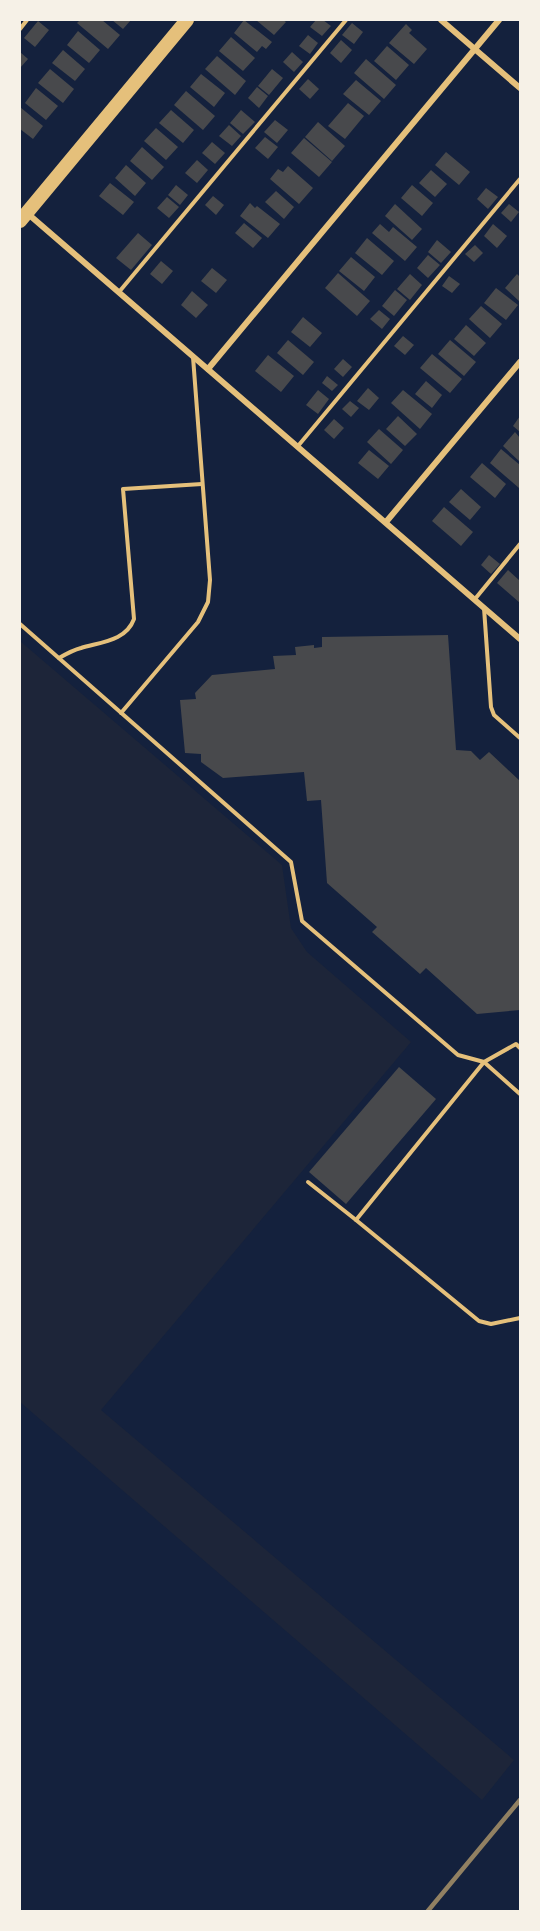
<svg xmlns="http://www.w3.org/2000/svg" width="540" height="1931" font-family="'Work Sans',sans-serif">
  <rect width="100%" height="100%" fill="#14213d"/>
  <!-- green -->
  <polygon fill="#1d2539" points="20,641 282,865 291,928 307,952 411,1042 101,1410 514,1760 482,1800 20,1402"/>
  <!-- building -->
  <g fill="#48494c">
    <polygon points="80,20 102,20 120,35 108,49 77,23"/>
    <polygon points="112,20 131,20 123,29"/>
    <polygon points="244,20 272,42 266,49 262,46 257,52 234,33"/>
    <polygon points="256,20 283,20 286,22 274,35"/>
    <polygon points="316,20 323,20 331,26 322,36 310,27"/>
    <polygon points="38,21 49,30 35,47 24,38"/>
    <polygon points="352,23 363,32 354,44 342,35"/>
    <polygon points="406,24 412,30 409,33 427,49 414,64 389,43"/>
    <polygon points="78,31 100,50 89,63 67,45"/>
    <polygon points="308,35 318,43 310,54 299,46"/>
    <polygon points="231,37 255,58 243,71 219,51"/>
    <polygon points="341,40 352,50 341,63 330,53"/>
    <polygon points="387,46 409,65 396,80 374,61"/>
    <polygon points="63,50 85,69 75,81 52,63"/>
    <polygon points="20,52 28,59 20,68"/>
    <polygon points="292,52 303,62 294,72 283,62"/>
    <polygon points="217,56 246,81 235,95 205,69"/>
    <polygon points="366,59 396,85 384,99 354,73"/>
    <polygon points="50,69 74,89 63,103 38,83"/>
    <polygon points="272,69 283,78 269,95 258,86"/>
    <polygon points="201,74 225,93 214,107 190,87"/>
    <polygon points="308,79 319,89 310,99 299,89"/>
    <polygon points="356,80 381,101 369,115 343,94"/>
    <polygon points="257,87 268,96 259,108 248,98"/>
    <polygon points="36,88 58,106 46,120 25,103"/>
    <polygon points="186,91 215,116 203,130 174,105"/>
    <polygon points="348,103 364,116 345,139 328,126"/>
    <polygon points="20,107 43,126 33,139 20,129"/>
    <polygon points="171,110 194,130 183,143 159,123"/>
    <polygon points="241,110 255,122 243,134 230,123"/>
    <polygon points="275,120 288,130 277,143 264,132"/>
    <polygon points="318,122 345,146 332,161 305,137"/>
    <polygon points="229,125 241,136 232,146 219,136"/>
    <polygon points="156,128 178,147 166,160 144,141"/>
    <polygon points="265,137 278,147 268,159 255,148"/>
    <polygon points="304,138 332,162 319,177 291,153"/>
    <polygon points="212,142 225,153 215,164 202,153"/>
    <polygon points="142,147 164,167 152,180 130,161"/>
    <polygon points="446,152 470,172 459,185 435,165"/>
    <polygon points="197,160 208,170 197,183 185,173"/>
    <polygon points="126,165 146,183 135,196 115,178"/>
    <polygon points="288,166 313,188 299,204 270,179 278,169 283,172"/>
    <polygon points="431,170 447,184 435,197 419,183"/>
    <polygon points="110,183 134,202 123,215 99,196"/>
    <polygon points="176,185 188,195 180,205 168,195"/>
    <polygon points="412,185 433,203 422,216 401,198"/>
    <polygon points="486,188 498,197 488,209 477,199"/>
    <polygon points="276,191 294,207 284,219 265,202"/>
    <polygon points="213,196 224,205 216,215 205,205"/>
    <polygon points="167,197 179,207 169,218 157,208"/>
    <polygon points="250,203 255,208 257,206 280,224 268,238 240,216"/>
    <polygon points="395,204 422,229 412,240 385,216"/>
    <polygon points="509,204 519,212 511,222 501,213"/>
    <polygon points="244,223 262,238 253,248 235,233"/>
    <polygon points="380,224 389,232 393,227 417,247 405,261 372,233"/>
    <polygon points="493,224 507,236 497,248 484,236"/>
    <polygon points="138,233 152,245 131,270 116,258"/>
    <polygon points="367,238 394,261 382,275 355,253"/>
    <polygon points="437,240 451,252 441,263 428,252"/>
    <polygon points="475,245 483,253 474,262 465,254"/>
    <polygon points="428,255 440,265 428,278 417,268"/>
    <polygon points="351,257 375,277 364,291 339,271"/>
    <polygon points="161,261 173,271 162,284 150,274"/>
    <polygon points="212,268 227,280 216,293 201,281"/>
    <polygon points="338,273 370,301 357,316 325,288"/>
    <polygon points="410,274 422,285 410,300 397,289"/>
    <polygon points="517,274 520,277 520,302 505,288"/>
    <polygon points="449,276 460,284 452,293 442,286"/>
    <polygon points="496,288 518,305 506,320 484,303"/>
    <polygon points="395,290 407,300 394,316 382,306"/>
    <polygon points="192,291 208,305 196,318 181,305"/>
    <polygon points="481,306 502,324 490,338 469,319"/>
    <polygon points="379,310 390,319 382,329 370,319"/>
    <polygon points="303,317 322,333 310,347 291,332"/>
    <polygon points="466,325 486,343 474,356 454,339"/>
    <polygon points="403,336 414,345 405,355 394,346"/>
    <polygon points="288,340 314,362 303,375 277,353"/>
    <polygon points="450,340 476,362 464,376 438,354"/>
    <polygon points="432,354 462,379 450,393 420,368"/>
    <polygon points="268,355 294,376 281,392 255,371"/>
    <polygon points="343,359 352,367 343,377 334,369"/>
    <polygon points="327,376 338,385 332,391 322,383"/>
    <polygon points="426,381 442,395 432,408 415,394"/>
    <polygon points="368,388 379,398 369,410 357,401"/>
    <polygon points="318,390 329,399 318,414 306,405"/>
    <polygon points="403,390 432,414 420,429 391,403"/>
    <polygon points="350,401 359,408 351,417 342,409"/>
    <polygon points="398,416 417,434 405,446 386,429"/>
    <polygon points="520,416 520,432 513,426"/>
    <polygon points="334,419 344,428 334,439 324,430"/>
    <polygon points="379,429 403,450 391,464 367,442"/>
    <polygon points="515,432 520,438 520,462 503,446"/>
    <polygon points="501,449 520,465 520,486 519,488 490,463"/>
    <polygon points="369,450 389,466 378,479 358,463"/>
    <polygon points="482,463 506,484 495,498 470,477"/>
    <polygon points="461,489 481,507 470,520 449,502"/>
    <polygon points="444,507 473,532 461,546 432,521"/>
    <polygon points="489,555 500,564 491,574 481,565"/>
    <polygon points="508,570 520,581 520,603 497,583"/>
    <polygon points="448,635 456,750 471,751 480,760 489,752 520,781 520,1010 477,1014 426,968 420,974 372,932 377,927 327,883 321,800 307,801 304,772 223,778 201,762 201,754 185,753 180,700 196,699 195,693 212,675 275,669 273,656 296,655 295,647 314,645 314,648 322,647 322,637"/>
    <polygon points="399,1067 436,1099 346,1204 309,1172"/>
  </g>
  <g fill="none" stroke-linecap="round" stroke-linejoin="round">
    <!-- service -->
    <g stroke="#e5c07b" stroke-width="4">
      <polyline points="20,29 27,20"/>
      <polyline points="119,292 346,20"/>
      <polyline points="298,446 520,179"/>
      <polyline points="475,599 520,544"/>
      <polyline points="484,608 491,707 494,715 520,738"/>
      <polyline points="20,624 291,862 302,921 458,1055 484,1062 520,1094"/>
      <path d="M59 658C66 654 73 650 81 648 101 642 126 641 134 619L123 489 202 484"/>
      <polyline points="121,713 198,622 208,602 210,580 193,357"/>
      <polyline points="520,1048 516,1044 484,1062 356,1220 479,1321 491,1324 520,1318"/>
      <polyline points="308,1182 356,1220"/>
    </g>
    <!-- minor -->
    <g stroke="#e5c07b" stroke-width="6">
      <polyline points="441,20 520,88"/>
      <polyline points="27,213 520,639"/>
      <polyline points="208,369 499,20"/>
      <polyline points="386,522 520,362"/>
    </g>
    <!-- primary -->
    <polyline stroke="#e5c07b" stroke-width="14" points="20,221 187,20"/>
    <!-- rail -->
    <polyline stroke="#918062" stroke-width="4.5" points="427,1912 520,1800"/>
  </g>
  <!-- border -->
  <rect width="540" height="1931" fill="none" stroke="#f6f1e7" stroke-width="42"/>
</svg>
